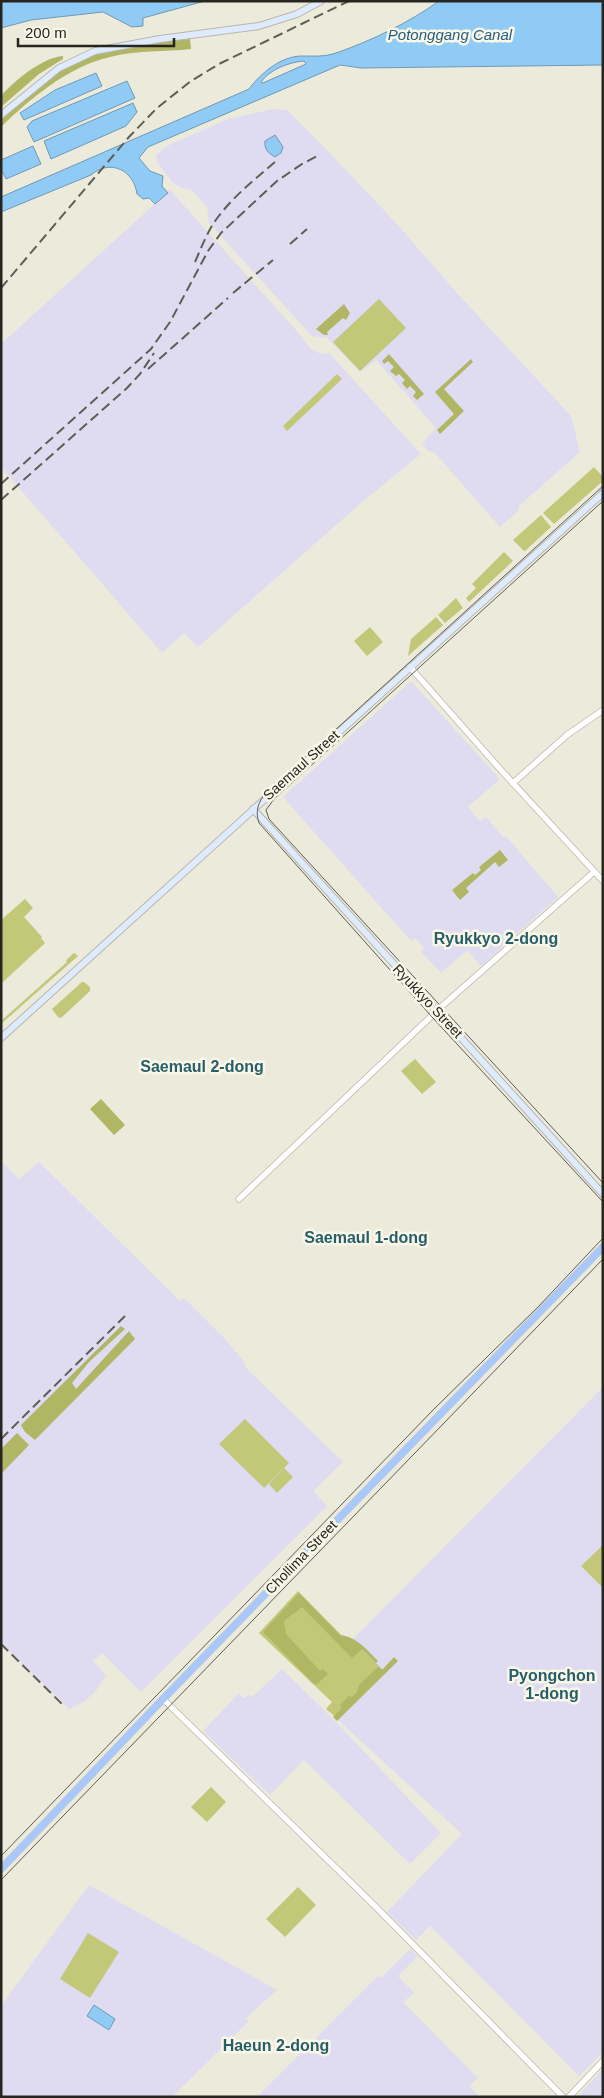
<svg xmlns="http://www.w3.org/2000/svg" width="604" height="2098" font-family="Helvetica,sans-serif">
  <rect width="100%" height="100%" fill="#eceadb"/>
  <!-- industrial -->
  <g fill="#dfdcf2">
    <polygon points="273,109 287,110 324,147 397,224 457,293 571,416 580,452 518,507 519,510 500,527 435,453 428,451 422,443 436,428 376,360 360,372 327,338 312,336 209,223 207,207 192,190 182,188 172,182 157,162 156,155 169,145 228,119"/>
    <polygon points="170,190 295,329 312,350 321,354 329,353 421,454 362,502 198,647 184,633 162,653 1,467 1,344"/>
    <polygon points="411,681 500,779 468,807 480,821 486,817 504,838 506,836 558,897 481,966 467,950 441,973 421,952 424,948 415,938 411,941 283,797"/>
    <polygon points="1,1161 19,1179 39,1162 180,1301 184,1298 226,1340 246,1364 244,1366 343,1462 313,1491 327,1506 141,1692 102,1653 93,1661 106,1675 96,1691 84,1702 69,1709 1,1643"/>
    <polygon points="603,1387 603,2052 579,2076 430,1926 416,1940 387,1912 462,1834 338,1720 349,1643"/>
    <polygon points="282,1669 339,1725 441,1833 410,1864 304,1760 270,1795 203,1731 239,1693 244,1698 249,1695 252,1697"/>
    <polygon points="89,1885 277,1990 246,2018 249,2021 172,2097 1,2097 1,2006"/>
    <polygon points="410,1949 418,1956 398,1976 414,1993 403,2002 478,2078 469,2086 480,2097 257,2097 378,1976 381,1978"/>
    <polygon points="603,2069 603,2097 577,2097"/>
  </g>
  <!-- green -->
  <g fill="#c3c879">
    <polygon points="379,299 406,328 360,371 333,342"/>
    <polygon points="337,374 342,379 287,431 283,426"/>
    <polygon points="594,467 603,477 603,481 554,524 543,513"/>
    <polygon points="541,515 551,527 525,551 523,550 513,540"/>
    <polygon points="504,552 513,561 469,602 466,598 476,588 472,584"/>
    <polygon points="456,598 463,608 445,623 438,615"/>
    <polygon points="436,617 443,625 408,656 411,639"/>
    <polygon points="370,627 383,642 367,656 354,641"/>
    <polygon points="25,899 33,908 24,917 42,937 41,938 45,943 3,982 1,981 1,920"/>
    <polygon points="74,953 78,956 1,1024 1,1021 67,962 66,960"/>
    <polygon points="82,982 84,982 90,987 90,991 61,1018 58,1017 52,1009"/>
    <polygon points="415,1059 436,1082 422,1094 401,1071"/>
    <polygon points="245,1419 289,1463 264,1488 219,1444"/>
    <polygon points="284,1468 293,1477 277,1493 269,1484"/>
    <polygon points="603,1545 603,1588 581,1566"/>
    <polygon points="298,1591 349,1643 361,1648 384,1671 338,1719 326,1709 332,1702 259,1633"/>
    <polygon points="211,1787 226,1802 207,1822 191,1807"/>
    <polygon points="298,1887 316,1905 285,1937 266,1919"/>
    <polygon points="88,1933 119,1952 90,1998 60,1979"/>
  </g>
  <!-- forest -->
  <g fill="#b1b664">
    <path d="M190 39 191 49C165 52 136 50 110 57 69 66 31 98 1 127V120C21 102 41 81 64 68 102 47 148 43 190 39Z"/>
    <path d="M63 56V59L39 74 1 107V96C14 81 43 57 63 56Z"/>
    <polygon points="344,304 350,313 346,320 343,318 327,332 328,335 324,335 316,329"/>
    <polygon points="389,354 424,394 417,400 413,396 416,392 410,386 407,389 402,383 405,380 399,374 396,376 390,371 394,367 388,361 384,364 382,361"/>
    <polygon points="471,359 473,362 444,389 464,411 440,434 437,430 454,414 435,392"/>
    <polygon points="500,850 508,860 499,867 495,862 466,888 469,892 460,900 452,890 473,873 475,875 481,870 479,867"/>
    <polygon points="101,1099 125,1125 114,1135 90,1109"/>
    <polygon points="121,1326 125,1329 89,1362 72,1383 76,1389 129,1331 135,1339 35,1440 25,1432 21,1425"/>
    <polygon points="17,1433 29,1445 1,1474 1,1449"/>
    <path d="M299 1593 340 1635C357 1637 366 1649 378 1661L376 1663 362 1649 352 1658 302 1607C296 1613 290 1615 284 1621L286 1634 320 1671 323 1669 328 1674 317 1684H314L263 1632Z"/>
    <polygon points="394,1657 398,1661 337,1721 333,1717 342,1708 340,1705 349,1696 352,1697 357,1692 359,1685 378,1667 382,1670"/>
  </g>
  <!-- water -->
  <g fill="#90cbf5" stroke="#7099b5" fill-rule="evenodd">
    <polygon points="1,1 205,1 143,18 143,26 132,27 103,12 31,20 1,28"/>
    <path d="M439 1H603V65L361 68 340 65 148 147 139 158 150 171 163 176 162 186 168 193 155 204 149 198 143 199 137 194C134 171 111 158 91 175L1 212V197L249 89C261 73 281 56 302 56 315 56 324 57 336 53 371 41 410 22 439 1ZM304 61 306 64 263 83 261 82C269 70 289 62 304 61Z"/>
    <polygon points="96,73 102,86 24,120 20,113 55,90"/>
    <polygon points="127,81 135,98 34,142 27,127 32,121"/>
    <polygon points="133,103 137,112 126,126 51,159 44,141"/>
    <path d="M275 135 283 147 281 153 275 157C268 153 264 149 265 141Z"/>
    <polygon points="33,146 41,164 6,179 1,169 1,160"/>
    <polygon points="94,2005 115,2019 109,2030 87,2016"/>
  </g>
  <g fill="none" stroke-linecap="round" stroke-linejoin="round">
    <defs>
      <g id="tertiary">
        <polyline points="410,667 500,769 603,881"/>
        <polyline points="513,783 567,735 603,710"/>
        <polyline points="239,1199 441,1007 594,872"/>
        <polyline points="163,1699 375,1906 563,2097"/>
        <polyline points="569,2097 603,2061"/>
      </g>
      <g id="secondary">
        <polyline points="1,115 59,68 95,51 160,39 259,26 297,14 321,1"/>
        <polyline points="253,809 603,1194"/>
        <polyline points="1,1038 603,493"/>
      </g>
      <polyline id="trunk" points="1,1869 163,1699 603,1247"/>
    </defs>
    <!-- tertiary casing -->
    <use href="#tertiary" stroke="#bab7a9" stroke-width="7"/>
    <!-- secondary casing -->
    <use href="#secondary" stroke="#bab7a9" stroke-width="8"/>
    <!-- trunk casing -->
    <use href="#trunk" stroke="#cbcbc9" stroke-width="8"/>
    <!-- tertiary -->
    <use href="#tertiary" stroke="#fff" stroke-width="5.5"/>
    <!-- secondary -->
    <use href="#secondary" stroke="#deeafe" stroke-width="6"/>
    <!-- trunk -->
    <use href="#trunk" stroke="#a8c8fb" stroke-width="7"/>
    <!-- tram -->
    <g stroke="#5f5d55" stroke-width="1">
      <path d="M603 486 266 793C258 802 255 811 259 823L432 1017 603 1202"/>
      <polyline points="603,501 274,799 266,810 269,819 603,1183"/>
      <polyline points="1,1856 434,1409 538,1307 603,1238"/>
      <polyline points="1,1880 603,1259"/>
    </g>
    <!-- rail -->
    <g stroke="#5f5d55" stroke-width="2" stroke-dasharray="10 5" stroke-linecap="butt">
      <polyline points="290,244 307,229"/>
      <path d="M195 262C202 246 208 230 218 217 234 196 255 179 275 162"/>
      <polyline points="1,288 129,137 157,108 191,81 219,64 349,1"/>
      <polyline points="233,293 273,260"/>
      <polyline points="148,369 228,298"/>
      <polyline points="1,484 151,349 170,322 208,251 221,233 277,181 302,164 319,155"/>
      <polyline points="1,500 127,388 140,374 154,353"/>
      <polyline points="1,1439 125,1316"/>
      <polyline points="1,1644 62,1704"/>
    </g>
  </g>
  <g text-anchor="middle" dominant-baseline="central" stroke-width="5" stroke-linejoin="round" paint-order="stroke">
    <!-- street labels -->
    <g font-size="14" fill="#262520" stroke="#f9f7e8">
      <text transform="translate(301 765) rotate(-42)">Saemaul Street</text>
      <text transform="translate(428 1001) rotate(47)">Ryukkyo Street</text>
      <text transform="translate(301 1557) rotate(-46)">Chollima Street</text>
    </g>
    <!-- water labels -->
    <g font-size="15" font-style="italic" fill="#265d81" stroke="#f9f7e8">
      <text x="450" y="34">Potonggang Canal</text>
    </g>
    <!-- quarter labels -->
    <g font-size="16" font-weight="bold" fill="#275e69" stroke="#f9f7e8">
      <text x="496" y="938">Ryukkyo 2-dong</text>
      <text x="202" y="1066">Saemaul 2-dong</text>
      <text x="366" y="1237">Saemaul 1-dong</text>
      <text x="552" y="1675">Pyongchon<tspan x="552" dy="18">1-dong</tspan></text>
      <text x="276" y="2045">Haeun 2-dong</text>
    </g>
  </g>
  <!-- border -->
  <rect width="604" height="2098" fill="none" stroke="#262520" stroke-width="5"/>
  <!-- scale -->
  <path d="M18 38v8h156v-8" fill="none" stroke="#262520" stroke-width="2.5"/>
  <text x="25" y="38" font-size="15" fill="#262520" stroke="#f9f7e8" stroke-width="4" paint-order="stroke">200 m</text>
</svg>
